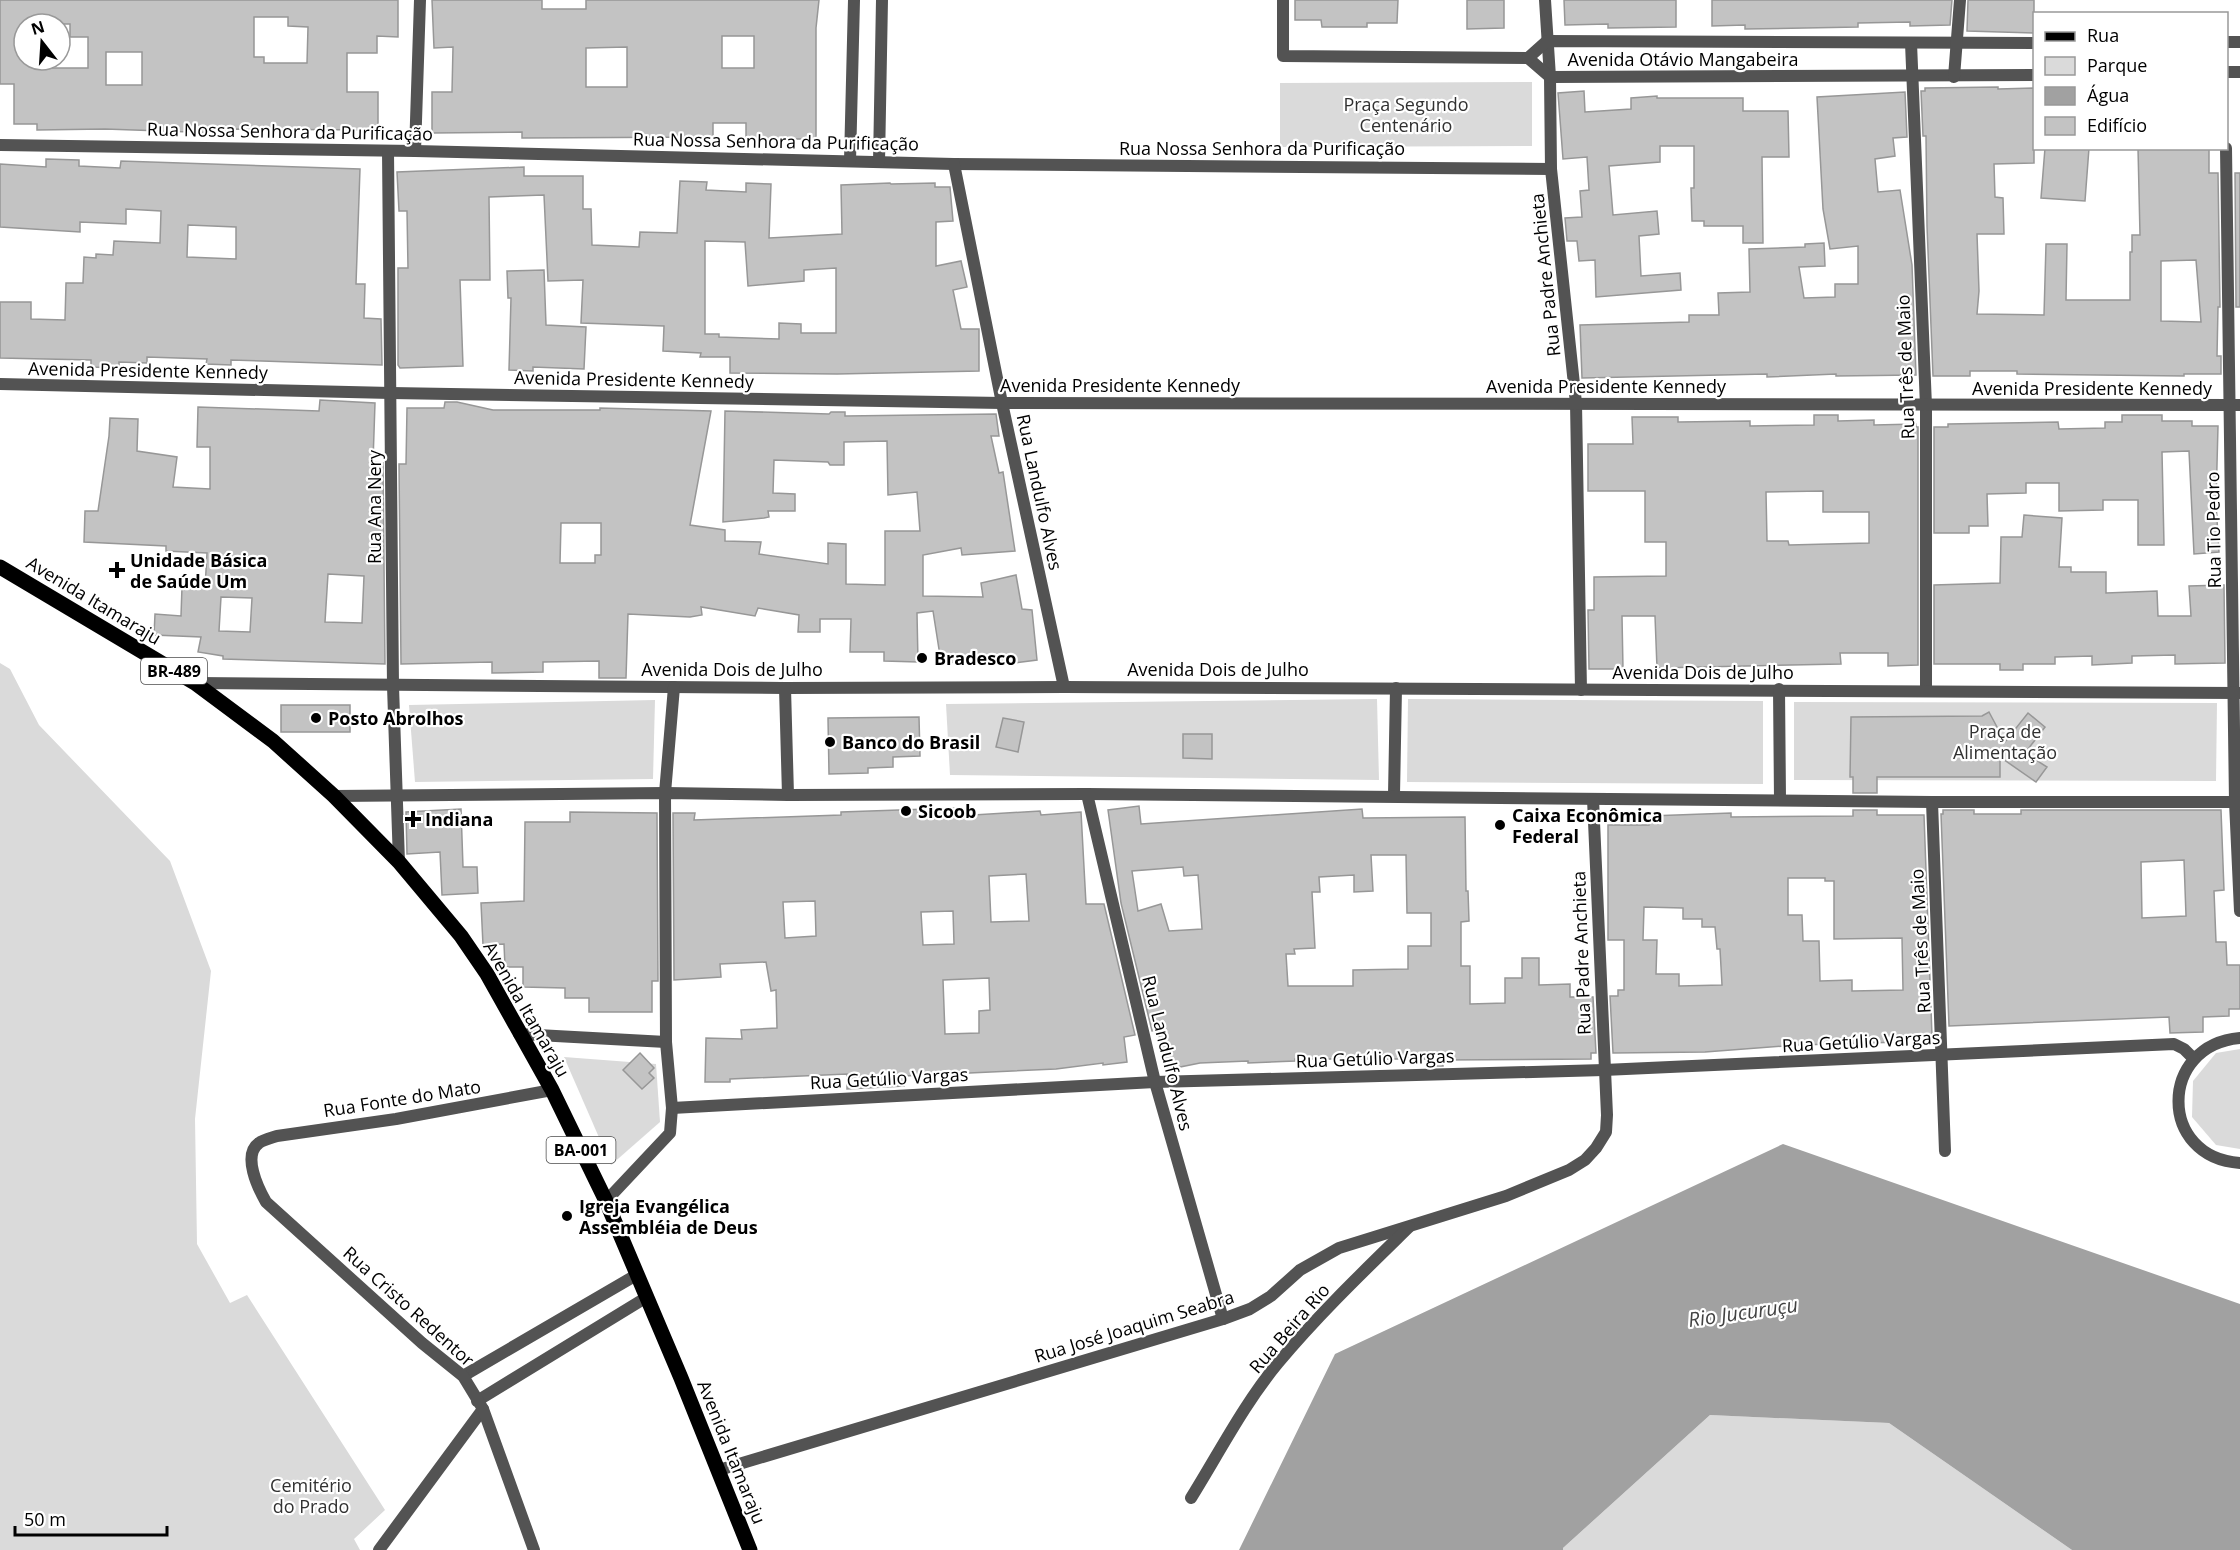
<svg xmlns="http://www.w3.org/2000/svg" width="2240" height="1550" font-family="'Open Sans',sans-serif">
  <rect width="100%" height="100%" fill="#fff"/>
  <!-- green -->
  <g fill="#dadada">
    <polygon points="1532,82 1532,146 1280,147 1280,83"/>
    <polygon points="0,663 10,669 39,725 170,861 211,971 195,1119 197,1244 230,1303 247,1295 385,1510 354,1539 360,1550 0,1550"/>
    <polygon points="1377,699 1379,780 950,775 946,704"/>
    <polygon points="1408,699 1763,701 1763,784 1407,782"/>
    <polygon points="655,700 653,779 415,782 409,705"/>
    <polygon points="1794,702 2217,703 2216,781 1794,780"/>
    <polygon points="2240,1049 2240,1149 2216,1145 2192,1117 2193,1081 2216,1053"/>
    <polygon points="564,1057 656,1064 660,1122 611,1165"/>
    <polygon points="1710,1415 1889,1423 2072,1550 1563,1550 1563,1548"/>
  </g>
  <!-- water -->
  <polygon fill="#a1a1a1" points="1783,1144 2240,1304 2240,1550 2072,1550 1889,1423 1710,1415 1563,1548 1563,1550 1239,1550 1335,1354"/>
  <!-- building -->
  <g fill="#c3c3c3" stroke="#979797" stroke-width="1.5" fill-rule="evenodd">
    <path d="M0 0H398V37L377 36V53H347V92H378V130L235 129V133H219L105 129 37 130V124H14V84H0ZM254 17H288V26L308 27 307 63H264V57H254ZM24 24H70V37H88V68H38V60H24ZM106 52H142V85H106Z"/>
    <path d="M432 0H542V9H586V0H819L816 28V139H746V123H713V137L522 138V132L432 133V92H452L453 47 434 48ZM722 36H754V68H722ZM627 47V87H586V48Z"/>
    <polygon points="1295,0 1398,0 1397,23 1367,23 1367,27 1322,27 1321,20 1295,20"/>
    <polygon points="1467,0 1504,0 1504,28 1467,29"/>
    <polygon points="1564,0 1676,0 1676,27 1608,28 1608,24 1565,25"/>
    <polygon points="1712,0 1952,0 1950,25 1910,26 1910,22 1858,23 1858,27 1745,29 1745,25 1712,26"/>
    <polygon points="1968,0 2034,0 2034,33 1967,31"/>
    <path d="M1998 87V89L2034 88V163L1994 164 1995 197 2003 198 2004 234H1977L1979 291 1977 314 2044 315 2046 244H2067L2066 300H2130V252H2132V235H2140L2138 148H2209V173H2218L2220 307H2218L2217 356H2221V374H2184V376L2017 374V371H1970V376H1933L1927 226 1926 136H1923L1921 91H1925V88ZM2196 260 2201 322 2161 321V261Z"/>
    <polygon points="1584,91 1585,112 1631,109 1631,98 1657,96 1657,98 1743,98 1743,111 1788,111 1789,157 1762,157 1763,243 1743,243 1743,226 1704,226 1704,221 1692,221 1691,188 1694,188 1694,146 1660,146 1660,162 1609,166 1613,215 1657,211 1659,234 1639,236 1641,276 1680,273 1681,290 1596,297 1595,260 1579,261 1577,241 1567,241 1565,218 1582,217 1580,191 1589,190 1587,157 1563,159 1558,93"/>
    <polygon points="1905,92 1907,137 1893,138 1895,156 1875,159 1878,192 1900,190 1912,265 1916,375 1836,376 1836,374 1767,377 1767,374 1582,378 1580,325 1689,322 1689,315 1719,315 1718,293 1750,292 1749,249 1805,247 1805,244 1824,243 1825,266 1799,267 1804,298 1835,297 1835,284 1858,284 1858,246 1830,249 1823,209 1817,97"/>
    <polygon points="2045,148 2089,148 2085,201 2041,198"/>
    <path d="M46 159 79 160V166L120 168 121 161 360 169 356 284H365L364 318 381 319 382 365 231 360V365L206 364 207 359 147 357V363L119 362V368L91 367V360L0 358V302H31V319L65 320 66 283H83L84 257 96 258V254L113 255 114 241 160 243 161 211 126 209V224L80 222V232L0 227V164L46 167ZM188 225 236 227V259L187 257Z"/>
    <path d="M524 167V176H583V209H591L592 245 639 247 640 232 677 233 680 181 707 182 706 190 746 192V183L771 184 769 238 842 234 841 185 890 183 891 184 935 183V187H950L953 221 936 222V266L961 261 967 287 953 290 961 329H979V371L837 374 730 373V357H700L701 353 663 351 664 326 581 323 583 280 548 281 544 195 489 197 490 280H460L463 366 400 368 398 365V268H408L407 211H399L397 172ZM705 241 745 242 748 286 804 281V270L836 268V333H801V324L779 323V339L719 337V334H705Z"/>
    <polygon points="2235,173 2240,173 2240,307 2236,307"/>
    <polygon points="544,270 546,325 586,327 584,369 533,367 533,371 509,370 511,298 508,298 507,271"/>
    <path d="M320 400 375 403 373 462 383 463 385 664 223 659V656L198 652 201 637 154 635 155 614 181 616 182 587 205 588 207 553 166 551V546L84 542 85 511H98L109 436 110 418 138 419 137 451 177 457 173 487 210 489V447H197L198 407 319 411ZM328 574 364 576 362 623 325 622ZM221 597 252 598 250 632 219 631Z"/>
    <path d="M445 402H457L493 410H600V408L711 411 690 525 725 530V541L761 542 759 554 828 564V543L846 544V584L885 585V531H920L917 492 888 495 887 441 844 442V465H830L828 462 774 460 773 493 795 494V511H768L769 517 764 518 723 522 725 411 829 414 831 412H845V416L996 414 999 436H991L999 473 1003 472 1015 551 962 555 961 548 923 555V596L983 597 981 583 1016 575 1022 609 1032 610 1037 660 1006 664 941 662 933 611 917 613 918 662 884 661V652H850L851 619H820V632H798L799 615 758 608 755 616 701 607 702 615 690 617 628 614 626 678H599V661L543 662V672L492 673V662L401 664 399 464H406L407 408H444ZM561 523H601V555H595V563H560Z"/>
    <path d="M1814 415H1838V421L1874 420V425L1916 424V427H1918V665L1888 666V653H1840L1841 664 1657 668 1655 616H1622L1623 669H1589L1588 610H1594V577L1666 576V542H1645V491H1588V444H1633L1632 417H1678V422L1750 421V426L1814 425ZM1823 491V512H1869V543L1789 545 1788 541H1767L1766 492Z"/>
    <polygon points="2122,415 2162,415 2162,421 2192,421 2192,426 2218,426 2216,503 2219,552 2194,554 2189,451 2162,452 2164,545 2138,545 2138,500 2103,500 2103,510 2059,511 2059,483 2026,483 2026,493 1987,494 1988,526 1969,526 1969,533 1934,533 1934,427 1948,427 1948,424 2058,422 2059,429 2105,428 2105,422 2122,422"/>
    <polygon points="2024,515 2062,518 2059,567 2071,567 2071,572 2106,572 2106,593 2157,591 2158,616 2191,616 2189,586 2224,585 2225,663 2175,664 2175,655 2132,656 2132,663 2092,665 2092,656 2055,657 2055,664 2023,664 2023,670 2000,670 2000,664 1934,664 1934,585 2000,583 2001,537 2022,537"/>
    <rect x="281" y="705" width="69" height="27"/>
    <polygon points="1989,712 2005,742 2028,713 2045,727 2025,753 2047,767 2036,782 2000,757 2000,777 1877,777 1877,793 1853,793 1853,777 1850,777 1851,717 1982,716"/>
    <polygon points="919,717 920,756 893,757 893,767 868,768 868,773 829,774 828,718"/>
    <polygon points="1003,718 1024,722 1018,752 996,747"/>
    <polygon points="1183,734 1212,734 1212,759 1183,758"/>
    <path d="M1139 806 1141 824 1362 809 1363 818 1465 817 1466 891H1468L1469 921 1461 922V966H1470V1004L1505 1003V978H1522V958H1539V985L1570 984V997H1593L1596 1053H1591V1059L1443 1060V1066H1427V1059H1295V1061L1248 1063V1061L1200 1063 1165 1070 1158 1030 1152 1031 1121 903 1108 810ZM1371 855H1406L1407 913H1431V946H1408V969L1353 970V986H1288L1286 954H1295L1294 949 1315 948 1312 892H1320L1319 877 1354 875V892L1373 891ZM1183 867 1184 876 1198 875 1202 929 1169 931 1161 904 1138 911 1132 871Z"/>
    <path d="M957 808V816L1040 811 1041 815 1081 812 1086 904H1104L1135 1035 1124 1037 1127 1062 1103 1065V1063L1056 1069 904 1076V1086L847 1089V1074L730 1079V1082H705L706 1038 742 1039 741 1030 777 1028 776 990 771 991 766 962 720 964 721 977 674 980 673 813H695L694 820 841 815V812ZM1026 874 1029 921 991 922 989 876ZM815 901 816 936 785 938 783 902ZM953 911 954 944 923 945 921 912ZM989 978 990 1010 979 1011V1033L945 1034 943 980Z"/>
    <polygon points="461,809 463,867 477,867 478,893 442,895 440,852 407,854 406,812"/>
    <path d="M1853 810H1877V815H1924L1932 1036 1901 1037V1042L1798 1045 1705 1052 1613 1053 1610 996H1618V990H1624V940H1608V825H1649V816L1731 813V817L1853 816ZM1788 878H1825V881H1834V939L1902 938 1903 990 1852 991V980L1820 981 1819 941H1803L1802 915H1788ZM1644 907 1683 908V919H1702V927H1715L1717 949H1720L1722 985 1679 986V974H1656L1657 940H1643Z"/>
    <path d="M1943 810H1974V814H2021V810H2221L2224 890 2214 891 2216 942H2226L2227 965H2240V1009H2229V1016L2203 1017V1032L2170 1033 2169 1017 1949 1026 1941 814H1943ZM2184 860 2186 916 2142 918 2141 862Z"/>
    <polygon points="570,812 657,813 658,981 652,981 652,1012 589,1012 589,998 565,998 565,988 523,987 523,967 505,967 504,944 483,945 481,903 524,901 525,822 570,822"/>
    <polygon points="640,1053 654,1068 649,1073 654,1078 642,1089 623,1070"/>
  </g>
  <g fill="none" stroke-linecap="round" stroke-linejoin="round">
    <!-- minor -->
    <g stroke="#535353" stroke-width="12">
      <polyline points="1283,0 1283,56 1528,58"/>
      <polyline points="1545,0 1550,77 1551,169 1576,403 1581,690"/>
      <polyline points="2226,42 2240,42"/>
      <polyline points="1911,43 1926,406 1926,690"/>
      <polyline points="1528,58 1550,77 2034,75"/>
      <polyline points="1528,58 1547,41 2034,43"/>
      <polyline points="2226,72 2240,72"/>
      <polyline points="1954,77 1960,0"/>
      <polyline points="0,145 415,151 954,164 1551,169"/>
      <polyline points="2226,148 2235,802 2240,911"/>
      <polyline points="388,151 393,686 399,862"/>
      <polyline points="415,151 420,0"/>
      <polyline points="850,161 854,0"/>
      <polyline points="879,162 882,0"/>
      <polyline points="954,164 1002,403 1064,687"/>
      <polyline points="0,384 391,393 1002,403 2240,405"/>
      <polyline points="195,683 785,688 1064,687 2240,693"/>
      <polyline points="785,688 788,795"/>
      <polyline points="1779,689 1780,799"/>
      <polyline points="1087,794 1155,1082 1223,1319"/>
      <polyline points="1394,795 1396,688"/>
      <polyline points="334,796 665,793 788,795 1087,794 1932,802 2240,802"/>
      <polyline points="1932,802 1945,1151"/>
      <polyline points="519,1034 666,1042"/>
      <path d="M2240 1038C2158 1045 2158 1158 2240 1163"/>
      <polyline points="672,1108 1155,1082 1604,1070 2174,1044 2184,1049 2194,1059"/>
      <polyline points="606,1201 670,1133 672,1108 666,1042 665,793 674,687"/>
      <polyline points="463,1376 638,1274"/>
      <polyline points="477,1401 647,1297"/>
      <polyline points="719,1470 1223,1319 1250,1309 1271,1296 1300,1270 1339,1248 1506,1196 1569,1170 1585,1160 1596,1148 1606,1132 1607,1115 1593,799"/>
      <path d="M1191 1498C1219 1453 1244 1404 1278 1363 1318 1315 1364 1271 1409 1227"/>
      <polyline points="379,1550 483,1409"/>
      <path d="M534 1550 483 1409 463 1376 422 1343 266 1202C258 1188 242 1155 259 1143 263 1140 271 1138 277 1136L396 1119 552 1090"/>
    </g>
    <!-- primary -->
    <polyline stroke="#000" stroke-width="15" points="0,567 195,683 273,741 334,796 399,862 461,936 487,974 552,1090 606,1201 681,1378 750,1550"/>
  </g>
  <!-- markers -->
  <g fill="#000" stroke="#fff" stroke-width="2">
    <path d="M114 561h6v6h6v6h-6v6h-6v-6h-6v-6h6z"/>
    <circle cx="922" cy="658" r="6"/>
    <circle cx="316" cy="718" r="6"/>
    <circle cx="830" cy="742" r="6"/>
    <circle cx="906" cy="811" r="6"/>
    <path d="M410 810h6v6h6v6h-6v6h-6v-6h-6v-6h6z"/>
    <circle cx="1500" cy="825" r="6"/>
    <circle cx="567" cy="1216" r="6"/>
  </g>
  <g text-anchor="middle" dominant-baseline="central" stroke-width="4.5" stroke-linejoin="round" paint-order="stroke">
    <!-- shield labels -->
    <g fill="#fff" stroke="#4c4c4c" stroke-width="1.5">
      <rect x="141" y="658" width="66" height="26" rx="4.5"/>
      <rect x="546.5" y="1137" width="69" height="26" rx="4.5"/>
    </g>
    <g font-size="16" font-weight="bold" fill="#000">
      <text x="174" y="671">BR-489</text>
      <text x="581" y="1150">BA-001</text>
    </g>
    <!-- street labels -->
    <g font-size="18" fill="#000" stroke="#fff">
      <text x="1683" y="59">Avenida Otávio Mangabeira</text>
      <text transform="translate(290 131) rotate(1)">Rua Nossa Senhora da Purificação</text>
      <text transform="translate(776 141) rotate(1)">Rua Nossa Senhora da Purificação</text>
      <text x="1262" y="148">Rua Nossa Senhora da Purificação</text>
      <text transform="translate(1545 275) rotate(-96)">Rua Padre Anchieta</text>
      <text transform="translate(1905 367) rotate(-92)">Rua Três de Maio</text>
      <text transform="translate(148 370) rotate(1)">Avenida Presidente Kennedy</text>
      <text transform="translate(634 379) rotate(1)">Avenida Presidente Kennedy</text>
      <text x="1120" y="385">Avenida Presidente Kennedy</text>
      <text x="1606" y="386">Avenida Presidente Kennedy</text>
      <text x="2092" y="388">Avenida Presidente Kennedy</text>
      <text transform="translate(1040 492) rotate(78)">Rua Landulfo Alves</text>
      <text transform="translate(374 507) rotate(-90)">Rua Ana Nery</text>
      <text transform="translate(2213 530) rotate(-91)">Rua Tio Pedro</text>
      <text transform="translate(94 600) rotate(31)">Avenida Itamaraju</text>
      <text x="732" y="669">Avenida Dois de Julho</text>
      <text x="1218" y="669">Avenida Dois de Julho</text>
      <text x="1703" y="672">Avenida Dois de Julho</text>
      <text transform="translate(1920 941) rotate(-93)">Rua Três de Maio</text>
      <text transform="translate(1581 953) rotate(-92)">Rua Padre Anchieta</text>
      <text transform="translate(527 1009) rotate(60)">Avenida Itamaraju</text>
      <text transform="translate(1861 1041) rotate(-3)">Rua Getúlio Vargas</text>
      <text transform="translate(1168 1053) rotate(76)">Rua Landulfo Alves</text>
      <text transform="translate(1375 1058) rotate(-2)">Rua Getúlio Vargas</text>
      <text transform="translate(889 1078) rotate(-3)">Rua Getúlio Vargas</text>
      <text transform="translate(402 1098) rotate(-9)">Rua Fonte do Mato</text>
      <text transform="translate(409 1306) rotate(42)">Rua Cristo Redentor</text>
      <text transform="translate(1134 1326) rotate(-17)">Rua José Joaquim Seabra</text>
      <text transform="translate(1289 1328) rotate(-49)">Rua Beira Rio</text>
      <text transform="translate(732 1452) rotate(68)">Avenida Itamaraju</text>
    </g>
    <!-- park labels -->
    <g font-size="18" fill="#313131" stroke="#fff">
      <text x="1406" y="104">Praça Segundo<tspan x="1406" dy="21">Centenário</tspan></text>
      <text x="2005" y="731">Praça de<tspan x="2005" dy="21">Alimentação</tspan></text>
      <text x="311" y="1485">Cemitério<tspan x="311" dy="21">do Prado</tspan></text>
    </g>
    <!-- poi labels -->
    <g font-size="18" font-weight="bold" fill="#000" stroke="#fff" text-anchor="start">
      <text x="130" y="560">Unidade Básica<tspan x="130" dy="21">de Saúde Um</tspan></text>
      <text x="934" y="658">Bradesco</text>
      <text x="328" y="718">Posto Abrolhos</text>
      <text x="842" y="742">Banco do Brasil</text>
      <text x="918" y="811">Sicoob</text>
      <text x="1512" y="815">Caixa Econômica<tspan x="1512" dy="21">Federal</tspan></text>
      <text x="425" y="819">Indiana</text>
      <text x="579" y="1206">Igreja Evangélica<tspan x="579" dy="21">Assembléia de Deus</tspan></text>
    </g>
    <!-- water labels -->
    <g font-size="20" font-style="italic" fill="#424242" stroke="#fff">
      <text transform="translate(1743 1312) rotate(-8)">Rio Jucuruçu</text>
    </g>
  </g>
  <!-- legend -->
  <rect x="2033" y="12" width="195" height="138" fill="#ffffff" stroke="#999999" stroke-width="1.5"/>
  <rect x="2045" y="32" width="30" height="9" fill="#000000" stroke="#999999" stroke-width="1.5"/>
  <text x="2087" y="42" font-size="18" fill="#000000">Rua</text>
  <rect x="2045" y="57" width="30" height="18" fill="#dadada" stroke="#999999" stroke-width="1.5"/>
  <text x="2087" y="72" font-size="18" fill="#000000">Parque</text>
  <rect x="2045" y="87" width="30" height="18" fill="#a1a1a1" stroke="#999999" stroke-width="1.5"/>
  <text x="2087" y="102" font-size="18" fill="#000000">Água</text>
  <rect x="2045" y="117" width="30" height="18" fill="#c3c3c3" stroke="#999999" stroke-width="1.5"/>
  <text x="2087" y="132" font-size="18" fill="#000000">Edifício</text>
  <!-- north arrow -->
  <g transform="translate(42 42) rotate(343)"><circle r="28" fill="#ffffff" stroke="#999999" stroke-width="1.5"/>
  <path d="M0-4.5L10 22L0 15L-10 22Z" fill="#000000"/>
  <text y="-9" font-size="16" font-weight="bold" text-anchor="middle" fill="#000000">N</text>
  </g>
  <!-- scale -->
  <path d="M15 1526v9h152v-9" fill="none" stroke="#000000" stroke-width="3"/>
  <text x="24" y="1526" font-size="18" fill="#000000" stroke="#ffffff" stroke-width="4.5" paint-order="stroke">50 m</text>
</svg>
